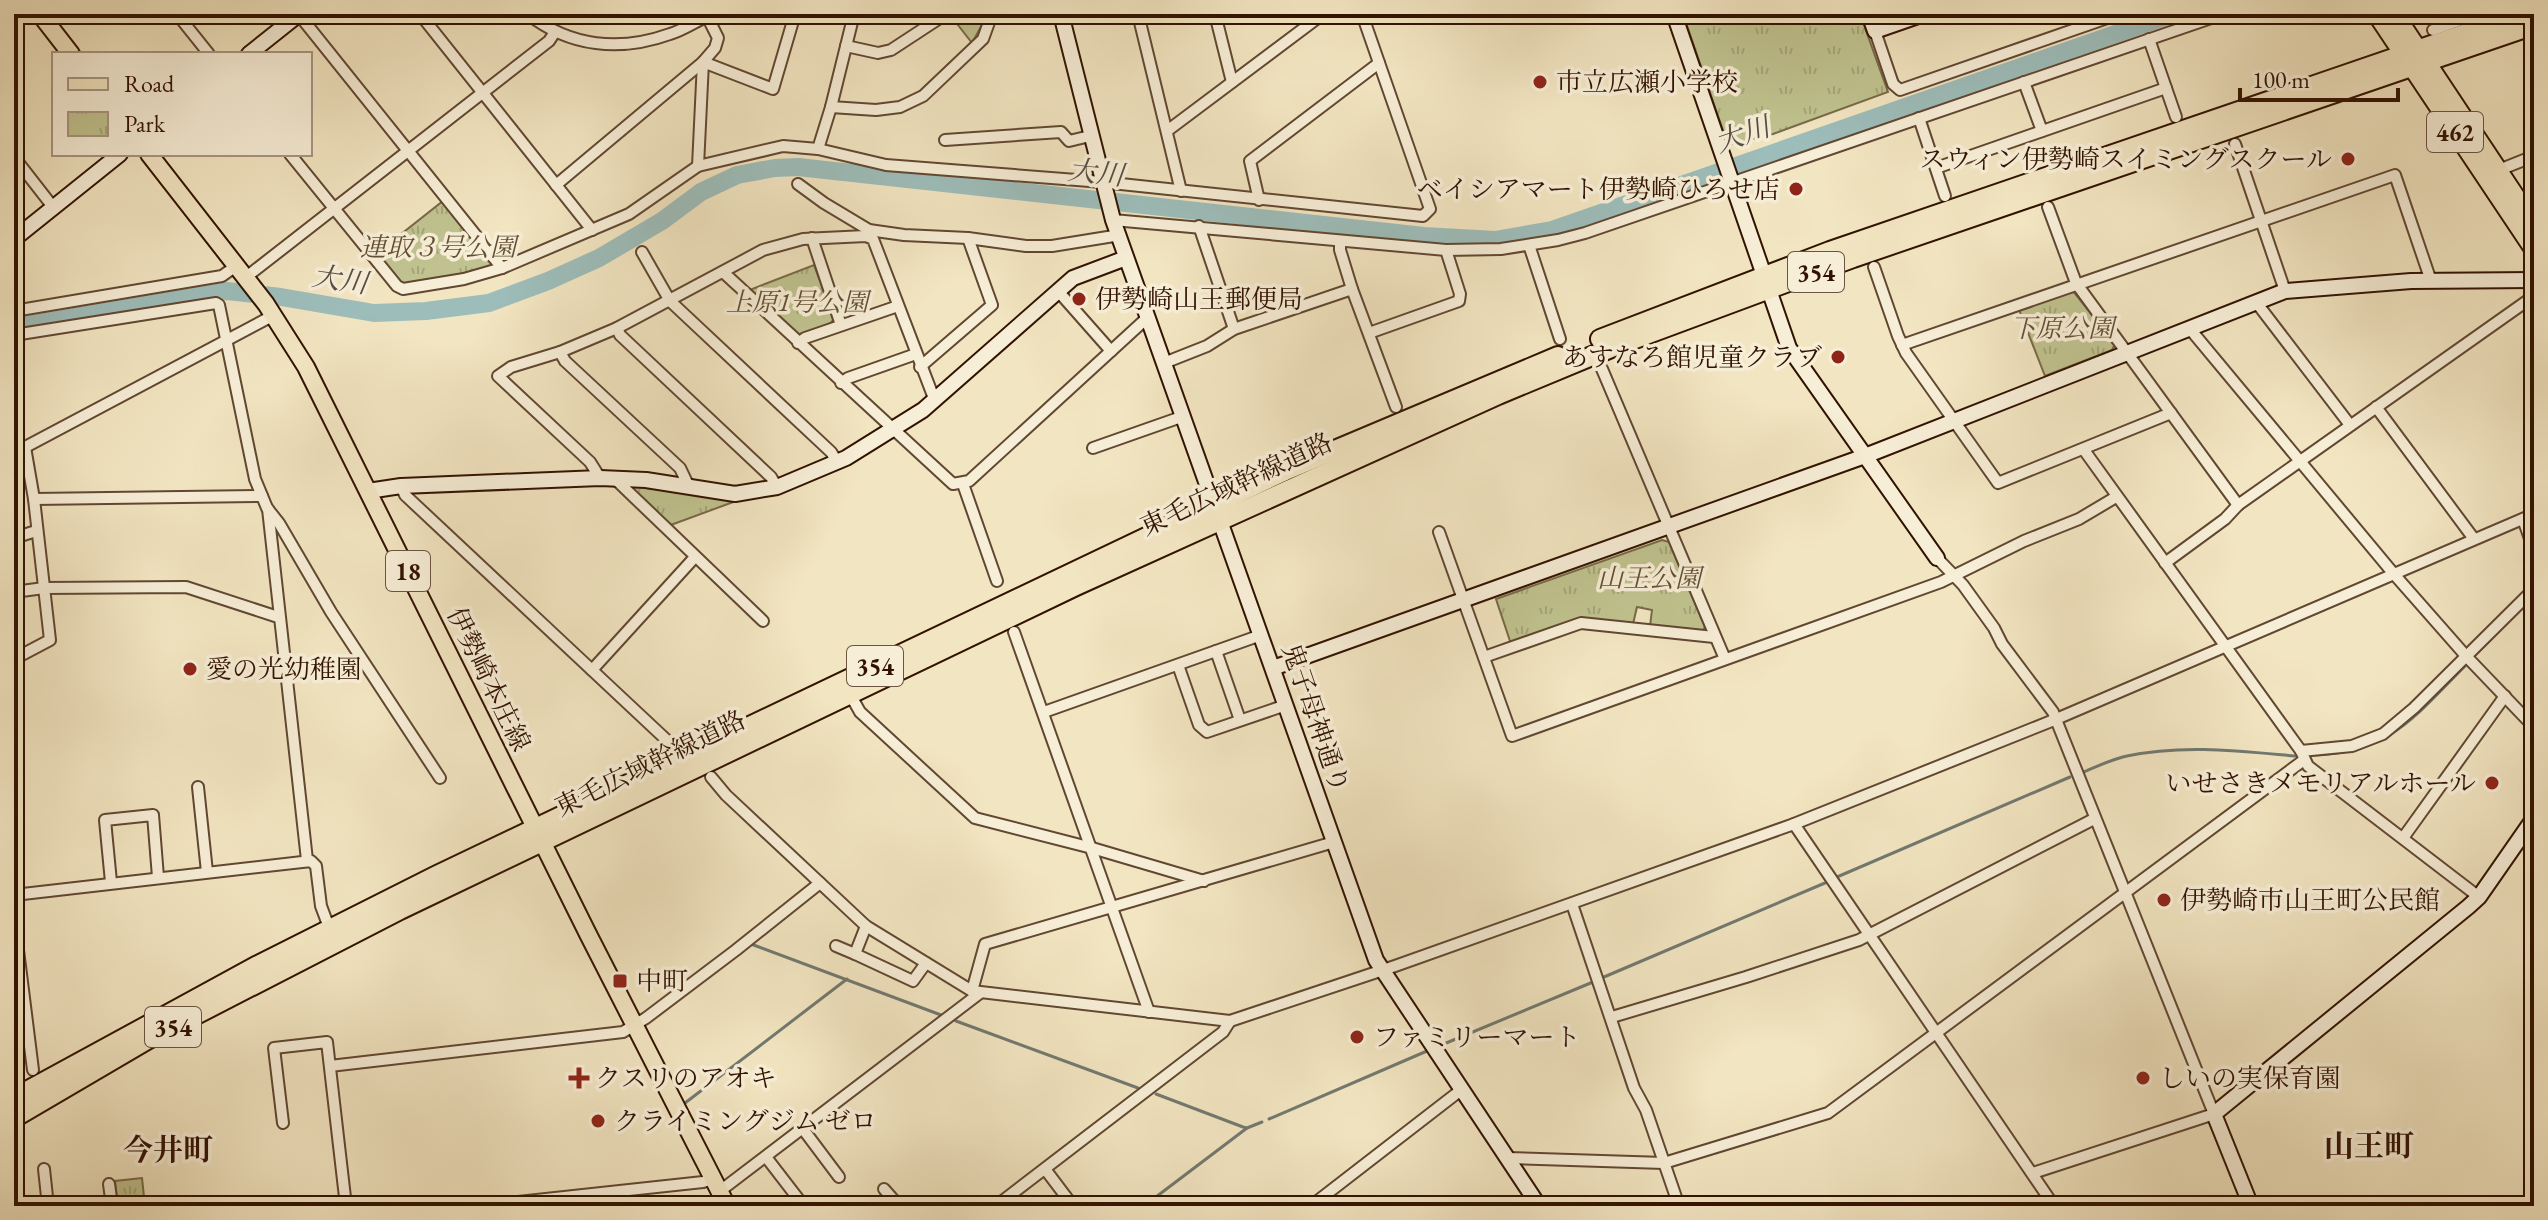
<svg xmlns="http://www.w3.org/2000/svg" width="2548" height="1220" font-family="'EB Garamond','Noto Serif JP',serif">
  <defs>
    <pattern id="park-tufts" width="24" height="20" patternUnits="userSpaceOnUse" patternTransform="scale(2)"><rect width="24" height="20" fill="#c0c38f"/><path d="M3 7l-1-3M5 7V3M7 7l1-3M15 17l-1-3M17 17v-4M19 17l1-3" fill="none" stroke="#a5a67a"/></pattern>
  </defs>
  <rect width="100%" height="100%" fill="#f2e5c1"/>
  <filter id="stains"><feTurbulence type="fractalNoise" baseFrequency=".0025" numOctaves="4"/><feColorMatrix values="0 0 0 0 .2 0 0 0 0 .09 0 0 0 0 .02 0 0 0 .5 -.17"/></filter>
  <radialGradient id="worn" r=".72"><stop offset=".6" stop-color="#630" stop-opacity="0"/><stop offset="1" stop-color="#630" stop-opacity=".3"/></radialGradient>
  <!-- park -->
  <g fill="url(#park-tufts)" stroke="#786a48" stroke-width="2">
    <polygon points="954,14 988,14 972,43 951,16"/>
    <polygon points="1683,14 1860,14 1888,92 1773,134 1728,145"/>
    <polygon points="443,201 492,263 489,267 452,277 406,285 399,283 376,254"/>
    <path d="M814 265 834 319C827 329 804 337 793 334L747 291Z"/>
    <polygon points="2072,290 2115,344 2112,350 2045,376 2018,307"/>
    <polygon points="626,485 736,501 668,526"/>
    <polygon points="1662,540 1669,542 1705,627 1702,632 1650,626 1652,610 1637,607 1633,624 1582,619 1511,644 1496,599"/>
    <polygon points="142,1178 145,1206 118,1206 115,1181"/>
  </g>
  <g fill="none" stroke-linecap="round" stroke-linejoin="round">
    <!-- stream -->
    <g stroke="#727970" stroke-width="3">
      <polyline points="2474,656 2525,605"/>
      <path d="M2313 755C2390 753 2415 716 2465 666"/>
      <path d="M2081 773C2096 767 2112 759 2127 756 2182 744 2240 751 2295 756"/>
      <polyline points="1837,877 2070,777"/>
      <polyline points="751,944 941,1015"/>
      <polyline points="1604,977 1825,883"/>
      <polyline points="956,1021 1138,1088"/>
      <polyline points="1439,1046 1593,982"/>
      <polyline points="1156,1094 1243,1127 1247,1128 1262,1122"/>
      <polyline points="685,1103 847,979"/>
      <polyline points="1269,1119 1427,1051"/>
      <polyline points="1144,1206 1247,1128"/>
    </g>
    <!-- river -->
    <polyline stroke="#9dbdba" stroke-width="18" points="14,327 227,291 281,297 374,313 426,311 489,303 548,281 599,258 662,221 701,192 737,175 775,168 798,167 1424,236 1495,240 1552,230 2173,14"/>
    <defs>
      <g id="street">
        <polyline points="177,14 209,54"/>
        <polyline points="420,14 592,230"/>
        <path d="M528 14C570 47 620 52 670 34 684 30 696 21 710 15"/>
        <polyline points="1138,14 1181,191"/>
        <polyline points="1215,14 1232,82"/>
        <polyline points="296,16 304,21 502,268"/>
        <polyline points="2433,30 2478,14"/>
        <polyline points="1875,31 1893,84 1900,90 2119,14"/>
        <polyline points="2149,39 2176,117"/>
        <polyline points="846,46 878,53 891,50 946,14"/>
        <polyline points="2024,82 2042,131"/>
        <polyline points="831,107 876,110 900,107 923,96 983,39 992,14"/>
        <polyline points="1919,118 1945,196"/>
        <polyline points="1167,131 1323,14"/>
        <polyline points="945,140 1061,132 1069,141 1090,136"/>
        <polyline points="2235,144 2285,291"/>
        <polyline points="818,149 831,107 854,14"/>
        <polyline points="290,154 397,286 403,289 464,279 502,268 629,214 698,166 783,146 818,149 886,165 1102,182 1423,216 1430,209 1362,14"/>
        <polyline points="14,157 53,207"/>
        <polyline points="698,166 703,62 773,89 795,14"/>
        <polyline points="1936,168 2166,88"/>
        <polyline points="2499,170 2534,156"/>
        <polyline points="798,184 824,203 869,230"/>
        <polyline points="556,185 703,62 715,48 718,38 706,14"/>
        <polyline points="1259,200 1250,161 1379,63"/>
        <polyline points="2048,207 2076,283 2238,505"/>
        <polyline points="1113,220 1446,250 1501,249 1558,240 1585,233 2223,14"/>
        <polyline points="1199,226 1234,329"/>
        <polyline points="866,236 869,230 904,235 968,238 1026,246 1052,246 1120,235"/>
        <polyline points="812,238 841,325"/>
        <polyline points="1340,241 1340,250 1352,289 1396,407"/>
        <polyline points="1529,245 1560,339"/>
        <polyline points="642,252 670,301 831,452 838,463"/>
        <polyline points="1874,267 1898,336 1906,353 1998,483 2171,413"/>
        <polyline points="723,272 953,484 969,481 1147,318"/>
        <polyline points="245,278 549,41 555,32"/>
        <polyline points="1058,291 1111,351"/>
        <polyline points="2256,302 2350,425"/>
        <polyline points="14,311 222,276 236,266"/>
        <polyline points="617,328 620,335 771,477 777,487"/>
        <polyline points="2190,329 2393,573 2466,656 2534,727"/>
        <polyline points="1369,333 1459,301 1460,294 1446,250"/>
        <polyline points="14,335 216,303 219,305 255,479 267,508 279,523 331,612 440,778"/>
        <polyline points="798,343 805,338 898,306"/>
        <polyline points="1902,345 2395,175 2431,281"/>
        <polyline points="560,352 565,361 680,468 689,487"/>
        <polyline points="1164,363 1207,346 1234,329 1352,289"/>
        <polyline points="920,367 992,305 968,238"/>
        <polyline points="1602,369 1725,659"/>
        <polyline points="841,383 848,378 916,354"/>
        <polyline points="2376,407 2474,539"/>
        <polyline points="1093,448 1184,416"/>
        <polyline points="2084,450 2301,751 2308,766 2479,897"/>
        <polyline points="14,453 274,315"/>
        <polyline points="600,478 590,462 498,376 511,367 560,352 617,328 763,250 803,239 866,236 873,239 935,401"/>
        <polyline points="614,478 763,621"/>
        <polyline points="963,484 997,581"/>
        <polyline points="401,486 405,495 673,746"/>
        <polyline points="34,499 262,496"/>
        <polyline points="268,509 307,860"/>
        <polyline points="2523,519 2534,550"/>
        <polyline points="1439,532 1512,736 1941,582 2024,541 2079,519 2116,497"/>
        <polyline points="14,538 36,531"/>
        <polyline points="1937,558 1963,585 1994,628 2002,644 2053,712 2214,1114 2033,1173"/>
        <polyline points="2165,563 2225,519 2238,505 2534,296"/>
        <polyline points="14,592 44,588 186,587 278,617"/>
        <polyline points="1014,632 1149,1012"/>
        <polyline points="1216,651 1240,720"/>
        <polyline points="1484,657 1581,623 1714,637"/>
        <polyline points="14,659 50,640 34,499 25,447"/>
        <polyline points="1178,665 1199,725 1207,732 1286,705"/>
        <polyline points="592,670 695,557"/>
        <polyline points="851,696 860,712 975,818 1092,848 1204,881"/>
        <polyline points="1044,712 1261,635"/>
        <polyline points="2301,751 2352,746 2383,734 2414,708 2534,589"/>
        <polyline points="711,777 726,795 866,926 972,991 1230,1021 1395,966 1794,824 2054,720 2534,514"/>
        <polyline points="198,787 207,872"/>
        <polyline points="1794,824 2054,1206"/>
        <polyline points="2403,838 2505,696"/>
        <polyline points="111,882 105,820 153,815 158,877"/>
        <polyline points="14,895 311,861 316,866 321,906 330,930"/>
        <polyline points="1572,904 1634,1088 1646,1110 1679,1206"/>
        <polyline points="14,918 33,1070"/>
        <polyline points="866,926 855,954 913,981 926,963"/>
        <polyline points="836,946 855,954"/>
        <polyline points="972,991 985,944 1334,842"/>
        <polyline points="1612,1017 1746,977 1859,940 2094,819"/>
        <polyline points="330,1066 623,1032 646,1018 736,950 820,883"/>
        <polyline points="283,1123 274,1048 327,1042 346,1206"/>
        <polyline points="803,1129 839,1177"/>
        <polyline points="766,1157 803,1205"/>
        <polyline points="1507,1158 1664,1163 1828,1113 2304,760"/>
        <polyline points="44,1169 48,1206"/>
        <polyline points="1045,1169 1073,1206"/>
        <polyline points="109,1184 112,1206"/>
        <polyline points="884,1189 899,1206"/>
        <polyline points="481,1206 703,1182 713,1179"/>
        <polyline points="714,1206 720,1191 980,993"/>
        <polyline points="996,1206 1223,1032 1230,1021"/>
        <polyline points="1311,1206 1461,1090"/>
      </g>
      <g id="secondary">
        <polyline points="1061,14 1113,220 1376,960 1539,1206"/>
        <polyline points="1674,14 1789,348 1937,558"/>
        <polyline points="1869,14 1875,31 1924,14"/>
        <polyline points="249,54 293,19 297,14"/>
        <polyline points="14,239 120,154"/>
        <polyline points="368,491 401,486 600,478 646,480 735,494 777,487 846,458 923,410 1073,278 1126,258"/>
        <polyline points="1273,668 1865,456 2285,291 2411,281 2534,280"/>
        <polyline points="2251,1206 2214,1114 2468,907 2479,897 2534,818"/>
      </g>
      <g id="primary">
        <polyline points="40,14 71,54"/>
        <polyline points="149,154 266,304 306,367 588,934 727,1206"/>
      </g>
      <g id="highway">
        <polyline points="2377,14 2534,249"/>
        <polyline points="2394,14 2534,225"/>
        <polyline points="1600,339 1830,251 2522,14"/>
        <polyline points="14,1098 258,965 437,875 1285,471 1558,356"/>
        <polyline points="14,1118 147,1040 400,910 1076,586 1498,395 1616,346 1853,258 2534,25"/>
      </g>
    </defs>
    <!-- street casing -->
    <use href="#street" stroke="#614731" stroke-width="14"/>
    <!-- secondary casing -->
    <use href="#secondary" stroke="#311201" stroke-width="18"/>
    <!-- primary casing -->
    <use href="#primary" stroke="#311201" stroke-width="20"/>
    <!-- highway casing -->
    <use href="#highway" stroke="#311201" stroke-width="22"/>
    <!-- street -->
    <use href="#street" stroke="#f7eed7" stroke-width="10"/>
    <!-- secondary -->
    <use href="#secondary" stroke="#f7eed7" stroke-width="14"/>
    <!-- primary -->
    <use href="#primary" stroke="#f2e5c1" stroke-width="16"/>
    <!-- highway -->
    <use href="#highway" stroke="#f2e5c1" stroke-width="18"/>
  </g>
  <!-- markers -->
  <g fill="#8f2418" stroke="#f7eed7" stroke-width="3">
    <circle cx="1540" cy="82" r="8"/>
    <circle cx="2348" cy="159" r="8"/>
    <circle cx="1796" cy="189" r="8"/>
    <circle cx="1079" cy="299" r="8"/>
    <circle cx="1838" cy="357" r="8"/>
    <circle cx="190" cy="669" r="8"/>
    <circle cx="2492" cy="783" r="8"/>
    <circle cx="2164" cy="900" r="8"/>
    <rect x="612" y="973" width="16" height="16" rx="4"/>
    <circle cx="1357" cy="1037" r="8"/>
    <path d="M575 1066h8v8h8v8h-8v8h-8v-8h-8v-8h8z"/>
    <circle cx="2143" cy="1078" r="8"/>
    <circle cx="598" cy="1121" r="8"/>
  </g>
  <g text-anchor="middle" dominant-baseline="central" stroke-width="7" stroke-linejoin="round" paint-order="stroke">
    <!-- shield labels -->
    <g fill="#f7eed7" stroke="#6c5441" stroke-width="2">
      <rect x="2427" y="112" width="56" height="40" rx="6"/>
      <rect x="1788" y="252" width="56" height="40" rx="6"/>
      <rect x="386" y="551" width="44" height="40" rx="6"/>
      <rect x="847" y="646" width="56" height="40" rx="6"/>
      <rect x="145" y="1007" width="56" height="40" rx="6"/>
    </g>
    <g font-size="24" font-weight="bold" fill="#311201">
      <text x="2455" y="132">462</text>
      <text x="1816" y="272">354</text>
      <text x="408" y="571">18</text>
      <text x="875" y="666">354</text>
      <text x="173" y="1027">354</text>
    </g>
    <!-- poi labels -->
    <g font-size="26" fill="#311201" stroke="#f7eed7" text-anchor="start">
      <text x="1556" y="82">市立広瀬小学校</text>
      <text x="2332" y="159" text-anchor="end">スウィン伊勢崎スイミングスクール</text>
      <text x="1780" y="189" text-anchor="end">ベイシアマート伊勢崎ひろせ店</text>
      <text x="1095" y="299">伊勢崎山王郵便局</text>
      <text x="1822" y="357" text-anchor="end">あすなろ館児童クラブ</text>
      <text x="206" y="669">愛の光幼稚園</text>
      <text x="2476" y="783" text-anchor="end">いせさきメモリアルホール</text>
      <text x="2180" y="900">伊勢崎市山王町公民館</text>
      <text x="636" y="981">中町</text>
      <text x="1373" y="1037">ファミリーマート</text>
      <text x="595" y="1078">クスリのアオキ</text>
      <text x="2159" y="1078">しいの実保育園</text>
      <text x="614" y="1121">クライミングジム ゼロ</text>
    </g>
    <!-- park labels -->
    <g font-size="26" font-style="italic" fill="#635033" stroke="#f7eed7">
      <text x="438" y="247">連取３号公園</text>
      <text x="797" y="302">上原1号公園</text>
      <text x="2062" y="328">下原公園</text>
      <text x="1649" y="578">山王公園</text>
    </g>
    <!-- street labels -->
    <g font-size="26" fill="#311201" stroke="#f7eed7">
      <text transform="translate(1236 484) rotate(-25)">東毛広域幹線道路</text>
      <text transform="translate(489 679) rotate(64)">伊勢崎本庄線</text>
      <text transform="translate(1316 718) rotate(71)">鬼子母神通り</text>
      <text transform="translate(650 763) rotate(-26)">東毛広域幹線道路</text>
    </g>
    <!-- water labels -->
    <g font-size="28" font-style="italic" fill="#574e42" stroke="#f7eed7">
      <text transform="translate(1742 134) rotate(-19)">大川</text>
      <text transform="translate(1096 172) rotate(6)">大川</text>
      <text transform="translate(340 279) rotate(8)">大川</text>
    </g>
    <!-- quarter labels -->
    <g font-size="30" font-weight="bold" fill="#311201" stroke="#f7eed7">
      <text x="2369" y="1145">山王町</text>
      <text x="168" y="1149">今井町</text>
    </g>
  </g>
  <!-- margin -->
  <rect width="2548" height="1220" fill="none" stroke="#f2e5c1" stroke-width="48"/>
  <rect x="16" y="16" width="2516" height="1188" fill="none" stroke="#311201" stroke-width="4"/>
  <rect x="24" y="24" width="2500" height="1172" fill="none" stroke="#311201" stroke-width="2"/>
  <!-- legend -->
  <rect x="52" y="52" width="260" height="104" fill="#f7eed7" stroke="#a89681" stroke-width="2"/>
  <rect x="68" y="78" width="40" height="12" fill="#f2e5c1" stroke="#a89681" stroke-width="2"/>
  <text x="124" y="92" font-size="24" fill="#311201">Road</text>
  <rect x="68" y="112" width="40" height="24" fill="url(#park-tufts)" stroke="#a89681" stroke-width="2"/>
  <text x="124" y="132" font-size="24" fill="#311201">Park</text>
  <!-- scale -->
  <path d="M2240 88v12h158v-12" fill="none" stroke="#311201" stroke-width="4"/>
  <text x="2252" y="88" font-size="24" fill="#311201" stroke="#f7eed7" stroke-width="6" paint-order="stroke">100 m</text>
  <rect width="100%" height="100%" filter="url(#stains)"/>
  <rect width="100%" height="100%" fill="url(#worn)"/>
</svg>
